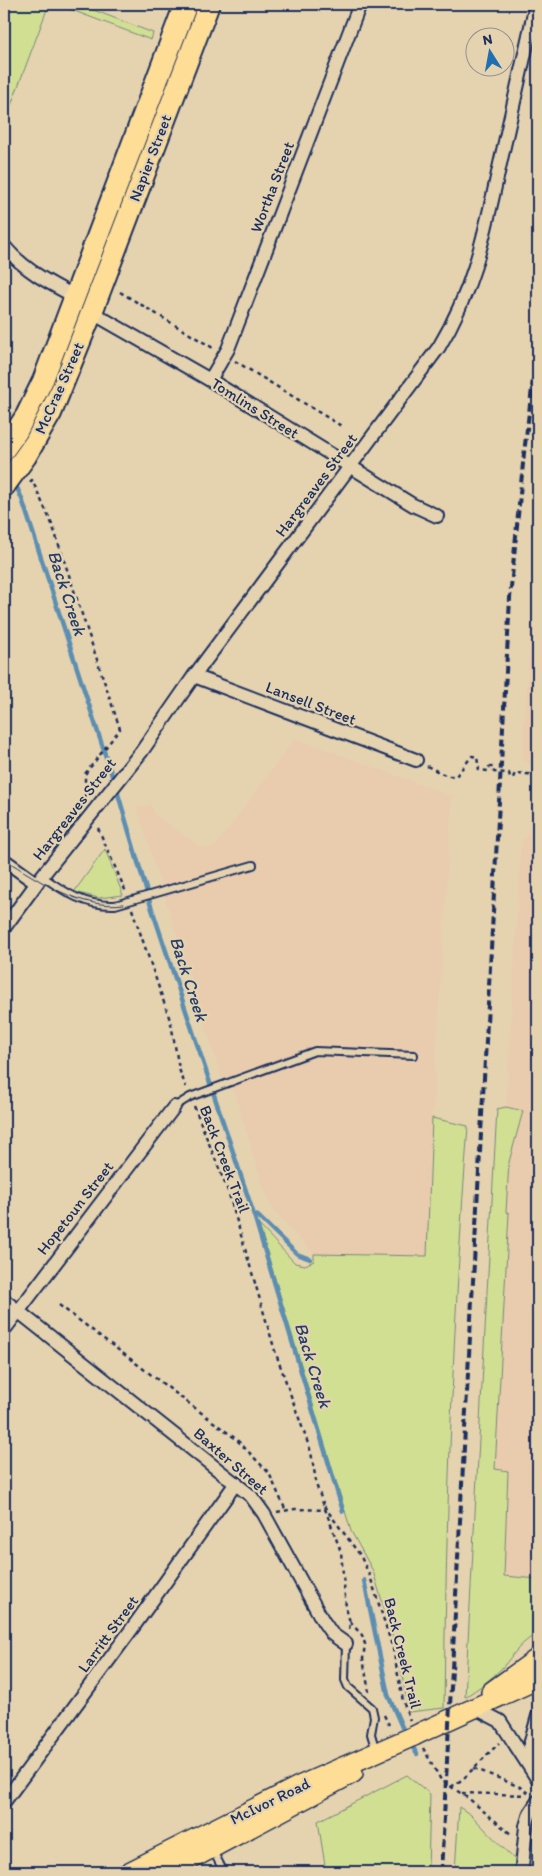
<svg xmlns="http://www.w3.org/2000/svg" width="542" height="1876" font-family="Itim,sans-serif">
  <rect width="100%" height="100%" fill="#e5d3b0"/>
  <filter id="ink" filterUnits="userSpaceOnUse"><feTurbulence type="fractalNoise" baseFrequency=".02" numOctaves="2"/><feDisplacementMap in="SourceGraphic" scale="10" xChannelSelector="R" yChannelSelector="G"/><feConvolveMatrix kernelMatrix="1 2 1 2 8 2 1 2 1" color-interpolation-filters="sRGB"/></filter>
  <g filter="url(#ink)">
    <!-- built -->
    <g fill="#e9cbae">
      <polygon points="538,521 538,766 522,761"/>
      <polygon points="295,738 452,796 429,1167 428,1256 314,1254 273,1210 263,1187 230,1077 222,1079 137,808 151,804 154,814 202,848 216,846"/>
      <polygon points="538,823 538,1579 504,1576 508,1472 495,1470 509,1213 506,1212 509,1162 523,1111 506,1107 521,842"/>
    </g>
    <!-- green -->
    <g fill="#d1df93" stroke="#768778">
      <polygon points="4,4 49,4 4,124"/>
      <polygon points="56,4 78,4 153,33 151,40"/>
      <polygon points="105,849 123,895 99,898 74,892"/>
      <path d="M506 1107 523 1111 509 1162 506 1212 509 1213 495 1469 508 1471 504 1576 538 1579V1633C521 1642 514 1654 502 1668 491 1679 478 1689 465 1697L497 1109Z"/>
      <path d="M432 1118 468 1126C453 1319 446 1514 444 1708L409 1712 398 1654 373 1571 351 1531 259 1225 295 1263 305 1265 314 1261V1254L427 1256Z"/>
      <polygon points="407,1775 430,1794 428,1872 326,1872 318,1821"/>
      <polygon points="459,1807 471,1815 515,1860 514,1872 455,1872"/>
    </g>
    <g fill="none" stroke-linecap="round" stroke-linejoin="round">
      <!-- stream -->
      <g stroke="#5c8eb1" stroke-width="4.5">
        <polyline points="14,481 22,499 118,794 150,903 254,1215 343,1511"/>
        <polyline points="254,1215 258,1216 297,1254 310,1259"/>
        <polyline points="364,1580 388,1695 405,1734"/>
        <polyline points="410,1743 417,1754"/>
      </g>
      <defs>
        <g id="lane">
          <path d="M42 876C66 893 85 906 115 905L253 865"/>
          <polyline points="174,1107 190,1097 315,1051 414,1055"/>
          <polyline points="346,1644 345,1680 348,1687 372,1708 374,1717 371,1734 376,1751"/>
          <polyline points="212,1849 224,1872"/>
        </g>
        <g id="street">
          <path d="M4 246C24 270 49 283 76 297"/>
          <polyline points="91,312 210,380 413,505 437,516"/>
          <polyline points="210,380 228,349 360,4"/>
          <polyline points="194,676 416,760"/>
          <polyline points="4,860 36,883"/>
          <path d="M4 928 42 876 142 751 194 676 439 347C475 287 485 231 500 164 512 110 524 57 536 4"/>
          <polyline points="4,1300 251,1496 264,1514 323,1621 332,1634 346,1644"/>
          <polyline points="4,1330 174,1107"/>
          <polyline points="473,1707 500,1721 538,1780"/>
          <polyline points="532,1764 530,1745 538,1716"/>
          <polyline points="4,1802 131,1630 236,1483"/>
          <polyline points="526,1826 530,1813 538,1801"/>
        </g>
        <g id="primary">
          <polyline points="491,1692 538,1658"/>
          <polyline points="422,1732 538,1679"/>
          <polyline points="129,1872 299,1786 414,1736"/>
          <polyline points="167,1872 353,1773"/>
        </g>
        <g id="highway">
          <polyline points="4,452 27,416 44,381 186,4"/>
          <polyline points="4,485 25,456 50,413 91,312 208,4"/>
        </g>
      </defs>
      <!-- lane casing -->
      <use href="#lane" stroke="#1b2f5e" stroke-width="10"/>
      <!-- street casing -->
      <use href="#street" stroke="#1b2f5e" stroke-width="16"/>
      <!-- primary casing -->
      <use href="#primary" stroke="#1b2f5e" stroke-width="22"/>
      <!-- highway casing -->
      <use href="#highway" stroke="#1b2f5e" stroke-width="26"/>
      <!-- path -->
      <g stroke="#1b2f5e" stroke-width="2.5" stroke-dasharray="4 4" stroke-linecap="butt">
        <polyline points="120,292 213,348"/>
        <polyline points="235,361 343,427"/>
        <polyline points="4,397 11,409"/>
        <polyline points="30,482 32,480 52,524 120,729 85,774 85,802"/>
        <polyline points="427,766 447,776 456,776 472,756 477,757 479,770 488,771 489,767 493,767 494,772 509,773 510,777 513,778 515,773 538,775"/>
        <polyline points="98,828 126,892"/>
        <polyline points="132,909 171,1023 179,1069 186,1087"/>
        <polyline points="194,1106 228,1191 275,1351 311,1452 317,1487 341,1552 346,1608 350,1622 349,1630"/>
        <polyline points="59,1305 236,1439 269,1473 286,1511"/>
        <polyline points="324,1506 360,1555 370,1576 393,1649 403,1701 410,1721"/>
        <polyline points="277,1512 295,1509 325,1510"/>
        <polyline points="350,1622 362,1635 365,1644 363,1659 369,1692"/>
        <polyline points="384,1715 389,1725"/>
        <polyline points="423,1748 441,1780 468,1798 512,1835"/>
        <polyline points="474,1768 520,1787 529,1794"/>
        <polyline points="451,1787 463,1779 499,1743"/>
        <polyline points="462,1793 526,1795"/>
      </g>
      <!-- lane -->
      <use href="#lane" stroke="#e5d3b0" stroke-width="6"/>
      <!-- street -->
      <use href="#street" stroke="#e5d3b0" stroke-width="12"/>
      <!-- primary -->
      <use href="#primary" stroke="#fedd96" stroke-width="19"/>
      <!-- highway -->
      <use href="#highway" stroke="#fedd96" stroke-width="22"/>
      <!-- tram -->
      <g stroke="#1b2f5e" stroke-width="1">
        <polyline points="4,468 26,437 53,383 198,4"/>
        <path d="M4 859C40 881 80 910 124 904"/>
      </g>
      <!-- rail -->
      <polyline stroke="#1b2f5e" stroke-width="4" stroke-dasharray="8 4" stroke-linecap="butt" points="441,1872 510,598 524,453 538,340"/>
      <defs>
        <polyline id="street-bridge" points="522,1867 526,1826"/>
        <polyline id="primary-bridge" points="414,1736 422,1732"/>
      </defs>
      <!-- street-bridge casing -->
      <use href="#street-bridge" stroke="#1b2f5e" stroke-width="16" stroke-linecap="butt"/>
      <!-- primary-bridge casing -->
      <use href="#primary-bridge" stroke="#1b2f5e" stroke-width="22" stroke-linecap="butt"/>
      <!-- street-bridge -->
      <use href="#street-bridge" stroke="#e5d3b0" stroke-width="12"/>
      <!-- primary-bridge -->
      <use href="#primary-bridge" stroke="#fedd96" stroke-width="19"/>
    </g>
  </g>
  <g text-anchor="middle" dominant-baseline="central" stroke-width="4.5" stroke-linejoin="round" paint-order="stroke">
    <!-- street labels -->
    <g font-size="16" fill="#1b2f5e" stroke="#e5d3b0">
      <text transform="translate(150 158) rotate(-69)">Napier Street</text>
      <text transform="translate(272 187) rotate(-69)">Wortha Street</text>
      <text transform="translate(59 388) rotate(-66)">McCrae Street</text>
      <text transform="translate(255 408) rotate(32)">Tomlins Street</text>
      <text transform="translate(316 485) rotate(-53)">Hargreaves Street</text>
      <text transform="translate(311 703) rotate(21)">Lansell Street</text>
      <text transform="translate(74 809) rotate(-52)">Hargreaves Street</text>
      <text transform="translate(225 1159) rotate(69)">Back Creek Trail</text>
      <text transform="translate(75 1208) rotate(-52)">Hopetoun Street</text>
      <text transform="translate(231 1461) rotate(41)">Baxter Street</text>
      <text transform="translate(108 1634) rotate(-54)">Larritt Street</text>
      <text transform="translate(403 1653) rotate(76)">Back Creek Trail</text>
      <text transform="translate(270 1801) rotate(-26)">McIvor Road</text>
    </g>
    <!-- water labels -->
    <g font-size="18" font-style="italic" fill="#263f6c" stroke="#e5d3b0">
      <text transform="translate(67 593) rotate(72)">Back Creek</text>
      <text transform="translate(189 979) rotate(72)">Back Creek</text>
      <text transform="translate(313 1365) rotate(73)">Back Creek</text>
    </g>
  </g>
  <!-- margin -->
  <rect width="542" height="1876" fill="none" stroke="#e5d3b0" stroke-width="20"/>
  <rect x="10" y="10" width="522" height="1856" fill="none" stroke="#1b2f5e" stroke-width="2" filter="url(#ink)"/>
  <!-- north arrow -->
  <g transform="translate(490 52) rotate(349)"><circle r="24" fill="#e5d3b0" stroke="#94918f"/>
  <path d="M0-4L9 19L0 12L-9 19Z" fill="#1f6fb2"/>
  <text y="-8" font-size="14" font-weight="bold" text-anchor="middle" fill="#1b2f5e">N</text>
  </g>
</svg>
